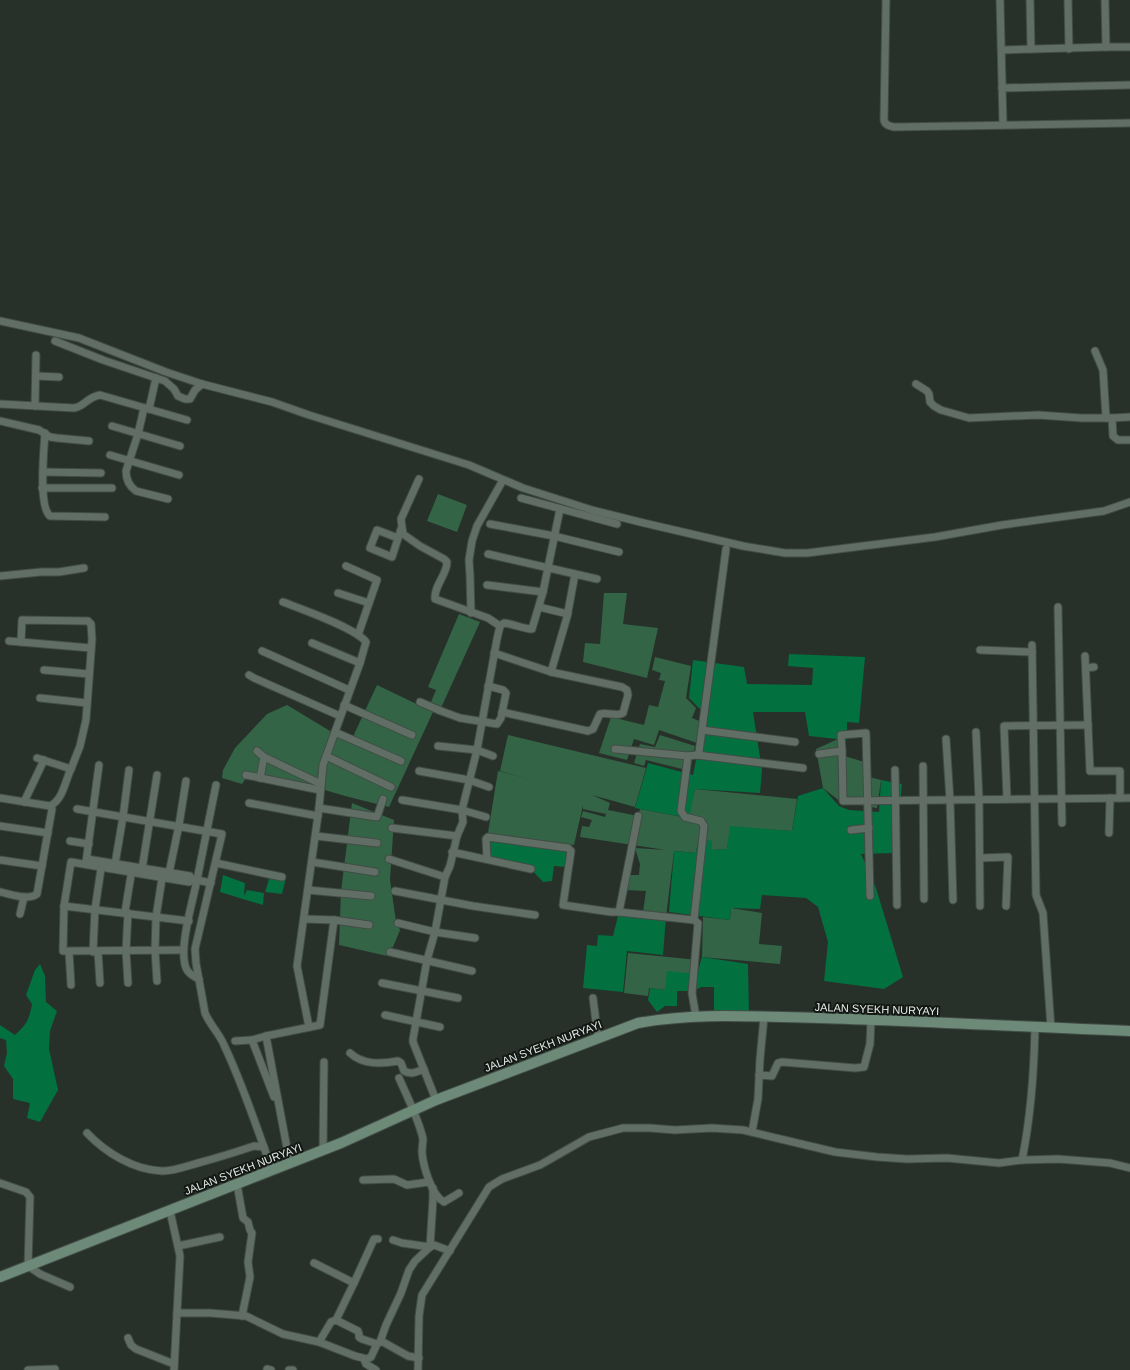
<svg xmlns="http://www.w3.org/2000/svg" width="1130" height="1370" font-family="Helvetica,sans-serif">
  <rect width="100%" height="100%" fill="#27312a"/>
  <!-- green -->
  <g fill="#336446">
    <polygon points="438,494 467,505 457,532 427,521"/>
    <polygon points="604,593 627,593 623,624 658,628 647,678 583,662 585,643 600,644"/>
    <polygon points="459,614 480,622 441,708 431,702 436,690 428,687"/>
    <polygon points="655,657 691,666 686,698 696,708 692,718 702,722 697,743 659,730 654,745 634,739 627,760 599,753 611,717 644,725 649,705 658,707 665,681 659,680 661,673 652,670"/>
    <polygon points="377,685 433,712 389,807 345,796 301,783 246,778 242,784 222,778 223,770 235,748 267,714 287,705 350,743"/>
    <polygon points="508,735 646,768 635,807 592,795 610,803 608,810 638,816 640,809 688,818 695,789 797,799 792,831 731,827 727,849 712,850 699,838 696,853 674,851 666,917 643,912 646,891 625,890 627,875 639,875 640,864 635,848 666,850 580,837 582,826 589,827 592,820 581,817 583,811 605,817 606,814 583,809 583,805 574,845 488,833 498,771 533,780 500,771"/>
    <polygon points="660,735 695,746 690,771 646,760 644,766 634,763 640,744 655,747"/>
    <polygon points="838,739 841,755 871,764 869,777 881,780 877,808 841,802 823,788 816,749"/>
    <polygon points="352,803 394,820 390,880 396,921 400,930 393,947 388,949 387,956 339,945 341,891"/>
    <polygon points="731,908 762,913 759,944 782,946 780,964 702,957 703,917 730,920"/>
    <polygon points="628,953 698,960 697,974 666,990 649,988 648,996 624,993"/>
  </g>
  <!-- forest -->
  <g fill="#02703f">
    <polygon points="789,654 865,657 859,723 847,722 847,740 809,736 805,712 753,712 762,770 760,793 695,789 689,818 635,808 648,763 693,775 705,714 689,698 693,660 744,667 747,684 812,685 813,668 788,666"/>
    <polygon points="881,780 902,784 895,853 861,854 876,888 903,977 884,989 824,981 828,942 818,907 806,898 762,895 760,909 731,908 730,920 669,912 674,851 696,853 699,838 712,841 712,850 727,849 730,826 792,831 798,796 823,788 839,806 849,810 879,812"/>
    <polygon points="488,838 569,850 566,867 554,866 552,881 543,882 531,869 490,858"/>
    <polygon points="223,875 245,883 244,896 247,890 264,893 263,905 220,892"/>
    <polygon points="270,876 286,878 282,894 265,892"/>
    <polygon points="619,912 666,917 663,955 627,951 623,992 583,988 587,945 597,946 598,935 613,936"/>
    <polygon points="702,957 748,964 749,1014 714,1013 714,987 701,987 694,991 677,991 677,1006 665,1006 657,1012 648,1000 650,988 665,990 667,971 697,974"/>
    <path d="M40 964 45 976 46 1002 57 1011 50 1031 49 1049 58 1090 40 1122 27 1118 30 1103 13 1099V1079L4 1066 7 1053 6 1040 0 1038V1025L15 1035C27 1024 29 1020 32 1004L26 995 35 970Z"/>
  </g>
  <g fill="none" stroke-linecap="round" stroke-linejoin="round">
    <defs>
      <g id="street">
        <path d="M886 0 884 120C885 125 889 126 894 127L1130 123"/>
        <polyline points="1000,0 1003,124"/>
        <polyline points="1030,0 1031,49"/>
        <polyline points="1068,0 1069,49"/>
        <polyline points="1105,0 1106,47 1130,47"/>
        <polyline points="1002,50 1106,47"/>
        <polyline points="1002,88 1130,85"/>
        <polyline points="0,321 79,338 166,372 202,384 272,402 309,415 469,465 523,488 592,510 644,523 743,546 785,553 807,553 935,537 1002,525 1104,511 1130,502"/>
        <polyline points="55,341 103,360 165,381 174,389 178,396 185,399 190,399 195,390 202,384"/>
        <polyline points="1095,351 1103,370 1106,418"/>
        <polyline points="36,376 59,377"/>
        <polyline points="916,384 927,391 929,394 930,402 934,406 941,410 969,418 1038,415 1082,418 1112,418 1113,436 1118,440 1130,440"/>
        <path d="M0 404 74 408C84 407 87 397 100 395L187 420"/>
        <polyline points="35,406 36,355"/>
        <path d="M144 408 138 434 126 471C126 479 129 486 136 491L168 499"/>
        <polyline points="149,409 156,378"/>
        <polyline points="1112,418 1130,417"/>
        <polyline points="0,421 39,430 50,437 57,438 89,441"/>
        <polyline points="112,426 180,446"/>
        <path d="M45 433C44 449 38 506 50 516L105 517"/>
        <polyline points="110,455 179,475"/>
        <polyline points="43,472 101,473"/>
        <path d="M419 479 401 519 403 534 420 546 444 559 447 562C447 575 434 585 435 599L488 618 500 626"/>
        <polyline points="42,488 112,488"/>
        <polyline points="521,498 617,524"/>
        <polyline points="490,524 554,536 619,552"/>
        <polyline points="398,538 377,530 370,548 392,557 401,529"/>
        <polyline points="488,554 597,579"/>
        <polyline points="346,566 377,580 358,635"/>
        <polyline points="0,576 41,572 59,572 84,568"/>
        <polyline points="487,585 543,592"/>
        <polyline points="338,593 369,603"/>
        <path d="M283 602C301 609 356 628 366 642L360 663 323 765 319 808 297 966 309 1027"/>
        <polyline points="539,607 568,614"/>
        <polyline points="1058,607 1062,823"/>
        <polyline points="471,613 470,576 469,560 472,541 477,526 503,480"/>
        <polyline points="9,641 91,648"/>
        <polyline points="21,642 22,620 88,621 91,624 92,639 86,720 80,746 71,769"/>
        <polyline points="312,643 360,663"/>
        <polyline points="1032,645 1036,895 1043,913 1051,1028"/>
        <polyline points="980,650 1032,652"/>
        <polyline points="262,651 349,690"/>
        <path d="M494 653 551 672 622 687 627 690 628 695 623 713C617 717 608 712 600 714L593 729 588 731 502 712"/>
        <polyline points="1085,656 1090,771 1120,771 1120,798"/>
        <polyline points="1086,668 1094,667"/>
        <polyline points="44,670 89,674"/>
        <polyline points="551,672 567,617 575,574"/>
        <polyline points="249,675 254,678 340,716"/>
        <polyline points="40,698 87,703"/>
        <polyline points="420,702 441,711 460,718 497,724 501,718 506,693 503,690 488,686"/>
        <polyline points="344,705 412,735"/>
        <polyline points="702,730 795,742"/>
        <polyline points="335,732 401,761"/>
        <polyline points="976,732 979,799 980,906"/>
        <polyline points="946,739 950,800 953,900"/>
        <polyline points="438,746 477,750 493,756"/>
        <polyline points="615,749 688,756 697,755 699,752 726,549"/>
        <polyline points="257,751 264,757 321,784"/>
        <polyline points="842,751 841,735 866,733 870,896"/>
        <polyline points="819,754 842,751 843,801 1130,798"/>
        <polyline points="697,755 803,768"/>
        <polyline points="326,756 391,787"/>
        <polyline points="688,756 681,811 685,817 701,821 704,826 694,920"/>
        <polyline points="923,766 924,899"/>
        <polyline points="895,770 897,905"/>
        <polyline points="419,771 469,780 489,787"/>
        <polyline points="246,775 320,790"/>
        <polyline points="260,778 264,757"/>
        <path d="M0 798 50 806C63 800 65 781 71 769L37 758"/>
        <polyline points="1007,799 1004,726 1088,725"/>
        <polyline points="402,800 462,810 486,817"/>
        <polyline points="24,802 44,760"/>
        <polyline points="249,803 318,816"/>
        <polyline points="319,808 377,817 383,799"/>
        <path d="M77 809 222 834 195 949 196 963 205 1013C210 1025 219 1033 224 1045 243 1085 257 1128 272 1170"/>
        <polyline points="0,826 48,833"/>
        <polyline points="392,828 457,836"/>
        <polyline points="851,830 869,828"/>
        <polyline points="1109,833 1110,798"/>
        <polyline points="316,836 377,843"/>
        <polyline points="70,841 89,844"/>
        <polyline points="452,852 531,869"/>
        <polyline points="980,858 1008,857 1006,906"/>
        <polyline points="87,859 190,876 193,880"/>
        <polyline points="389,859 445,877"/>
        <polyline points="487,859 486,839 488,837 568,848 571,851 563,905 611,912 619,912 638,816"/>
        <polyline points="0,860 42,866"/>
        <polyline points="86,862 99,765"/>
        <polyline points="312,862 375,872"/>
        <polyline points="216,863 282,877"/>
        <polyline points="115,864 123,817 129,770"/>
        <polyline points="142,869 157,775"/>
        <polyline points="169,873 179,825 186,781"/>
        <polyline points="308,890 371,896"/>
        <polyline points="395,891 473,906 535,915"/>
        <path d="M0 892C10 894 28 901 37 894L52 809 50 806"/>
        <polyline points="64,906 189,921"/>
        <polyline points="125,912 132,869"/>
        <polyline points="619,912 694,920 698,923 692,993 696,1017"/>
        <polyline points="20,914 24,897"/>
        <polyline points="304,919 334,920 369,925"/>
        <polyline points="398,923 435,932 475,938"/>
        <polyline points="183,950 63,951 64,906 71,862 189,882 193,880 197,880 216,785"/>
        <polyline points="69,952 71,985"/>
        <polyline points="93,952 95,909 102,862"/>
        <polyline points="98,952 100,983"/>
        <polyline points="390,952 472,971"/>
        <path d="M199 979C195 977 190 975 187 970 177 952 193 901 197 880L211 883"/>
        <polyline points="157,981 155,950 156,917 163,872"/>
        <polyline points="128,983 126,951 128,913"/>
        <polyline points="382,983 458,998"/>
        <polyline points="593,998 598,1038"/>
        <polyline points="385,1015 440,1027"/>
        <polyline points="266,1036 290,1164"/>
        <polyline points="252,1040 274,1097"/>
        <polyline points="235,1041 252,1040 266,1036 320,1025 334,920"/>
        <path d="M350 1053C363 1065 381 1064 398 1061L401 1063 404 1071C411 1075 417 1072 424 1069"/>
        <polyline points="759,1075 772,1076 778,1063 782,1062 855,1068 864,1067 870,1044 871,1020"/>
        <path d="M399 1078C407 1096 419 1120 423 1139 423 1143 422 1147 422 1152 423 1165 431 1195 444 1202L459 1193"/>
        <path d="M436 1100 413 1042V1039L427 960 435 932 445 877 450 866 457 836 463 822 462 810 477 750 497 639 500 626 504 623C514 624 523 629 532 629L543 592 560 509"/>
        <polyline points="752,1132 758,1099 760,1059 764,1017"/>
        <path d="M87 1133C106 1153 134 1170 162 1171 174 1171 187 1166 198 1163 217 1158 236 1152 254 1146L264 1147"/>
        <polyline points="323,1150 324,1062"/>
        <path d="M1022 1160C1031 1116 1034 1072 1035 1028"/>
        <polyline points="363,1180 394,1179 407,1185 429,1182"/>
        <polyline points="0,1183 26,1192 30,1197 28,1266 40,1274 70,1287"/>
        <polyline points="237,1184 243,1218 248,1222 250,1230 252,1233 248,1262 250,1277 242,1316"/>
        <polyline points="170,1211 180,1256 174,1370"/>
        <polyline points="393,1240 402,1243 430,1247 434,1245 450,1251"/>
        <polyline points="178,1246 220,1237"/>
        <polyline points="314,1263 354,1283 336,1320"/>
        <polyline points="354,1283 374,1239 378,1239"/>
        <polyline points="177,1313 210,1313 246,1316 283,1334 319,1342 355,1356 367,1359 371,1357 377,1344 380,1342 386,1325 401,1293 409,1270 415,1261 430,1247 433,1199 433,1188"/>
        <polyline points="128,1338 131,1345 136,1349 174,1364"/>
        <polyline points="319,1342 331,1322 336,1320 358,1331 359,1334 359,1337 362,1339 377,1344"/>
        <polyline points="380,1342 383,1342 408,1356 419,1358"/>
        <polyline points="364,1359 366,1364 376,1370"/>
        <polyline points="267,1369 271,1370"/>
        <polyline points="28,1370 55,1369"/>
        <polyline points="289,1370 293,1370"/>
        <polyline points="418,1370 419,1316 422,1295 489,1187 502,1179 540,1165 589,1137 623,1128 650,1128 675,1130 712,1128 743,1130 835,1152 877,1157 907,1159 947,1158 999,1163 1022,1160 1058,1159 1110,1163 1130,1168"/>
      </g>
      <path id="secondary" d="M0 1277 341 1143 436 1100 638 1023C697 1012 758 1017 819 1018 922 1021 1026 1027 1130 1031"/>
    </defs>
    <!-- street casing -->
    <use href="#street" stroke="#424c46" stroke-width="9"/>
    <!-- secondary casing -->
    <use href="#secondary" stroke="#424c46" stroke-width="12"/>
    <!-- street -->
    <use href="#street" stroke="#616e65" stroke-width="7"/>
    <!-- secondary -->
    <use href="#secondary" stroke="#6c8a77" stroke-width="10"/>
  </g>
  <g text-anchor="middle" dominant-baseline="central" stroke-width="4" stroke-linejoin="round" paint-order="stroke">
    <!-- street labels -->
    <g font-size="11" fill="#e5ece7" stroke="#131815">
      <text transform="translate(877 1009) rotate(2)">JALAN SYEKH NURYAYI</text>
      <text transform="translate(543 1046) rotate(-21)">JALAN SYEKH NURYAYI</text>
      <text transform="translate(243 1169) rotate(-21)">JALAN SYEKH NURYAYI</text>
    </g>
  </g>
</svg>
